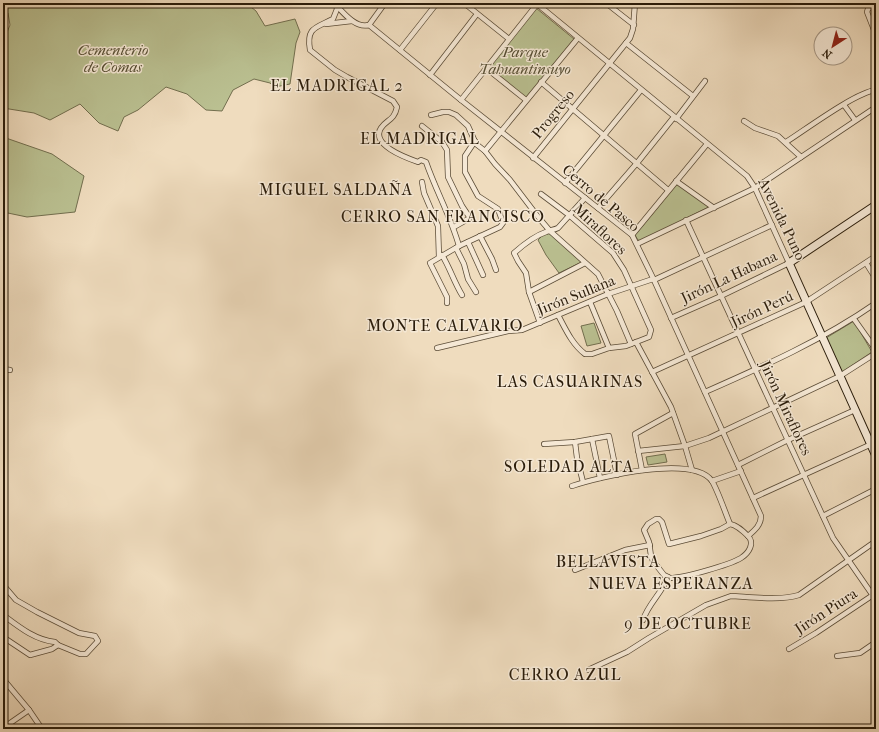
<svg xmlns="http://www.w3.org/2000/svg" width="879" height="732" font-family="'IM FELL French Canon',serif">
  <rect width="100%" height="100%" fill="#efdcbe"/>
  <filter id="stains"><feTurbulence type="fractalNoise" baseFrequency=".005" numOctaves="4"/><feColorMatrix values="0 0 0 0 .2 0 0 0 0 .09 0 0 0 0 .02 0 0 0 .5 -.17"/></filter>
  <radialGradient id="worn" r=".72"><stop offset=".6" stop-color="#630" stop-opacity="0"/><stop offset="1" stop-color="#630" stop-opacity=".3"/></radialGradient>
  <!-- green -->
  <g fill="#bac091" stroke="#726e4e">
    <polygon points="3,3 223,3 224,4 246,3 256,11 265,26 295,19 300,32 296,43 290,84 275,87 270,83 254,79 233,90 222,111 206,110 187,94 166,87 138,110 124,117 118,131 99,123 80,104 50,120 34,113 3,108 3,42 10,25 8,13 3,10"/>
    <polygon points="536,8 574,39 526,98 488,67"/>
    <polygon points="3,137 52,154 84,176 75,212 27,217 3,212"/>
    <polygon points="677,184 709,207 640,241 638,240 635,235"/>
    <polygon points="549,232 582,262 559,273 546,255 538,240 545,233"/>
    <polygon points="854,321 872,352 842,372 826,338"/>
    <polygon points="594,323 601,343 587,346 581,326"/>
    <polygon points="665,454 667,462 648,465 646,457"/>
  </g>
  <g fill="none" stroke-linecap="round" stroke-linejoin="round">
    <defs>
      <g id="street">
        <path d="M334 3C342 11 355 29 369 25L461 100 632 235 654 280 761 516C761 525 755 530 748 536"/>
        <polyline points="464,3 509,39"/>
        <polyline points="536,3 747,176 755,188 789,263 721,296 671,318"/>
        <polyline points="606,3 634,25"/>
        <polyline points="876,3 868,9 867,12 876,35"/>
        <path d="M336 5 337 9 333 19C316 28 306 27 310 50L335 70 347 77 393 101 397 107C394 121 387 119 381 128 370 145 407 158 418 162L421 160 426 162C436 191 451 217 459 246"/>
        <polyline points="326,24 352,21"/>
        <polyline points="369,25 385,3"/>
        <polyline points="626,43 693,96"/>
        <polyline points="400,50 437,3"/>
        <polyline points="486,68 526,100"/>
        <polyline points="430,75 477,14"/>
        <polyline points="541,82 668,190"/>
        <polyline points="461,100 538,3"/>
        <polyline points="844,105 855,120"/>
        <polyline points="431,115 443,112 449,112 456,115 468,126 476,144 485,151 495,164 510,180 539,218 550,231 598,274 617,311 631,344"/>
        <polyline points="676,119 705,81"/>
        <polyline points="744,121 755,128 778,136 801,157"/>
        <polyline points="422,126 442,142 447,150 448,177 462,206 470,218 454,227"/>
        <path d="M786 142C805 130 856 92 876 90"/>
        <polyline points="485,151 578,38"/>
        <polyline points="533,158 630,38 633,29 635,3"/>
        <polyline points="676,181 714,208"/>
        <polyline points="422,182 424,193 438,226 439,257"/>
        <polyline points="565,183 641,90"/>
        <path d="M541 194 569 215 613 253 624 270 651 330 649 337 626 346 609 348 592 354H585C572 344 566 330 558 315"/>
        <polyline points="598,208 637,163 674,117"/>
        <polyline points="686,220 833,538 876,600"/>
        <polyline points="632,235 707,144"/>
        <polyline points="480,236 492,259 496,270"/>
        <polyline points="468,242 483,275"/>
        <polyline points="637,244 755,188 876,107"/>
        <polyline points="456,248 464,264 468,279 476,292"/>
        <path d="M442 255C450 268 454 282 462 295"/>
        <polyline points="866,263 876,279"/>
        <polyline points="654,280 772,225"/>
        <polyline points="529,292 585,263"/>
        <polyline points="590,302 609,348"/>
        <polyline points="447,303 447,297 430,263 459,246 500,227 503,223 498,209 478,196 465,172 465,156 475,141"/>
        <polyline points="854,319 876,350"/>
        <path d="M540 323 529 292 526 273 518 261 514 253C523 245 534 236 546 232 550 230 554 230 558 228L585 198"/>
        <polyline points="636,342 671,407 685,446 692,470"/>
        <polyline points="437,348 508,331 522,330 608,294 653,279"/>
        <polyline points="3,369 10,370"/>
        <polyline points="652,372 806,302 876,256"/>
        <path d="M705 392C764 366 823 340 876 303"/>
        <polyline points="592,439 600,478"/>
        <polyline points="575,442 577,458 583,482"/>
        <polyline points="544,444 575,442 609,436 617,475"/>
        <polyline points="638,451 685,446 709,438 840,376 876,353"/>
        <polyline points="738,465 788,440 855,410"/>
        <polyline points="642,470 635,434 673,413"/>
        <polyline points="712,481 741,471"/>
        <path d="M572 486C599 477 693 454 712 481 718 491 725 512 730 524"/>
        <polyline points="753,498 876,442"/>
        <polyline points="823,516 876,489"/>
        <path d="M656 519H659L662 522 669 544 701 536 721 529 730 524C737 525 743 531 748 536 755 543 749 553 741 558 729 565 684 578 670 578L664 575 653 561 651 556 649 542 644 530 648 524Z"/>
        <polyline points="575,570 625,550 650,545"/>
        <path d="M3 615C19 627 35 640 55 642L58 645 80 654H86L98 641 95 636 79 633 37 612 16 600 4 586"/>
        <path d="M643 620C648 604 662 593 668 577"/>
        <polyline points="3,637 30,655 52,649 58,645"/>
        <polyline points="789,649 816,633 876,593"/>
        <polyline points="837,656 860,653 876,642"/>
        <path d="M588 670 627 652 649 638 706 605 731 596C750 597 780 601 799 595L876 541"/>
        <polyline points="3,679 29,710 42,729"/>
        <polyline points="3,728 29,710"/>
      </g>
      <polyline id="secondary" points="876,205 789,263 876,456"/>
    </defs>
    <!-- street casing -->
    <use href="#street" stroke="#5b4c37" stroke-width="6"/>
    <!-- secondary casing -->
    <use href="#secondary" stroke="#2a1c0a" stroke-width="9"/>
    <!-- street -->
    <use href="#street" stroke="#f5e8d5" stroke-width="4.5"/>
    <!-- secondary -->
    <use href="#secondary" stroke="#f5e8d5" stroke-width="7"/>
  </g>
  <g text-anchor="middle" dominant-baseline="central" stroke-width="3" stroke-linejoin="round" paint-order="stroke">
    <!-- park labels -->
    <g font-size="15" font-style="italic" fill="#554d32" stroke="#f5e8d5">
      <text x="113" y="50">Cementerio<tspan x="113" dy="17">de Comas</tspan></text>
      <text x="525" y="52">Parque<tspan x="525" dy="17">Tahuantinsuyo</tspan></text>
    </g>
    <!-- street labels -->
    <g font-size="15" fill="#2a1c0a" stroke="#f5e8d5">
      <text transform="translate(553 114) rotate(-51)">Progreso</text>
      <text transform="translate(601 198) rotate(40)">Cerro de Pasco</text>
      <text transform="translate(782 219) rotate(64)">Avenida Puno</text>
      <text transform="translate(600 229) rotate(43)">Miraflores</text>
      <text transform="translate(729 277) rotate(-25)">Jirón La Habana</text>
      <text transform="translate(576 295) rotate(-22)">Jirón Sullana</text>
      <text transform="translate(762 309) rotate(-25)">Jirón Perú</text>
      <text transform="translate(786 408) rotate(65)">Jirón Miraflores</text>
      <text transform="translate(826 611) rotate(-33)">Jirón Piura</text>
    </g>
    <!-- neighbourhood labels -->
    <g font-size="16" letter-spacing="1" fill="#2a1c0a" stroke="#f5e8d5">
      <text x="337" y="85">EL MADRIGAL 2</text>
      <text x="420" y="138">EL MADRIGAL</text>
      <text x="336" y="189">MIGUEL SALDAÑA</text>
      <text x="443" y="216">CERRO SAN FRANCISCO</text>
      <text x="445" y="325">MONTE CALVARIO</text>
      <text x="570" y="381">LAS CASUARINAS</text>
      <text x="569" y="466">SOLEDAD ALTA</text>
      <text x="608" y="561">BELLAVISTA</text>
      <text x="671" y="583">NUEVA ESPERANZA</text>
      <text x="688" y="623">9 DE OCTUBRE</text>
      <text x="565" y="674">CERRO AZUL</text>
    </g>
  </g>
  <!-- margin -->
  <rect width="879" height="732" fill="none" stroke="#efdcbe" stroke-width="16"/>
  <rect x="4" y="4" width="871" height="724" fill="none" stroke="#2a1c0a" stroke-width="2"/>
  <rect x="8" y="8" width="863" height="716" fill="none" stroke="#2a1c0a"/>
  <!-- north arrow -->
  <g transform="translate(833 46) rotate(216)"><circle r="19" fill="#f5e8d5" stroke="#a49684"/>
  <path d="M0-3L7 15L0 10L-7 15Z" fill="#8f2418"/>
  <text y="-6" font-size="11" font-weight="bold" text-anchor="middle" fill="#2a1c0a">N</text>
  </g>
  <rect width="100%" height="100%" filter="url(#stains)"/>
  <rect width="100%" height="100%" fill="url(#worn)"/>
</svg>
